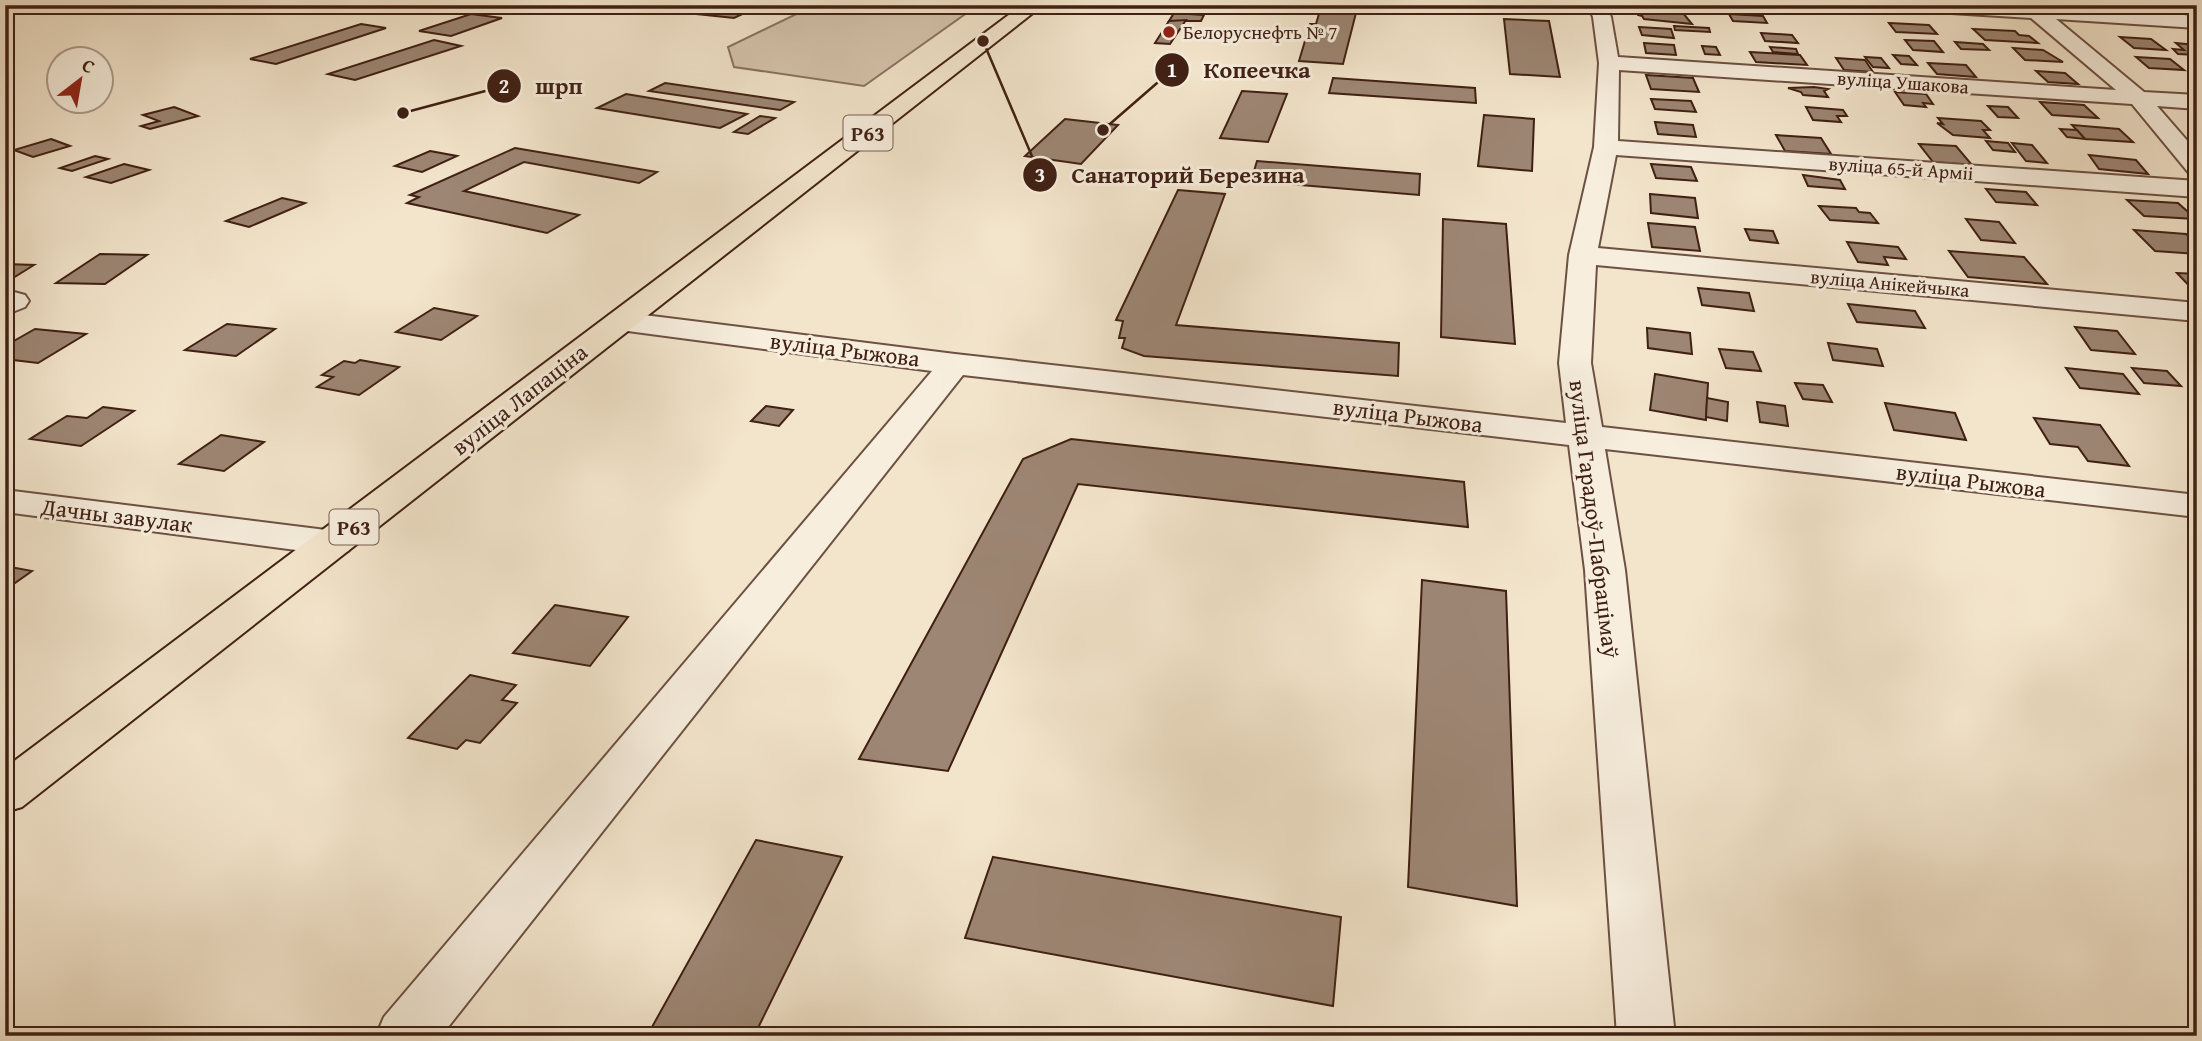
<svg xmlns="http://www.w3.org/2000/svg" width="2202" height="1041" font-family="'Gentium Book Plus',serif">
  <rect width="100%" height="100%" fill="#f3e5cc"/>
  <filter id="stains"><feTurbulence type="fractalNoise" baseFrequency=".00286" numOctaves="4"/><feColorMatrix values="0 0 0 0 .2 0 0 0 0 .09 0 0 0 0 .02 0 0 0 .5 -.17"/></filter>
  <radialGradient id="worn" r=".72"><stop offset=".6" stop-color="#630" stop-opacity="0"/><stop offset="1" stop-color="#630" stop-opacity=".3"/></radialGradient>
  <!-- green -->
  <polygon fill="#d5c4ad" stroke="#8a7260" stroke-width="2" points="815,5 978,5 864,86 734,67 728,47"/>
  <!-- building -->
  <g fill="#9d8674" stroke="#402014" stroke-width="2">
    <polygon points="715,5 719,5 753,9 734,18 697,14"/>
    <polygon points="1326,5 1358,5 1343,64 1299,61 1310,24 1316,24 1321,7"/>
    <polygon points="1375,5 1490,5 1490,12"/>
    <polygon points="1636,8 1683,13 1692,24 1644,19 1642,16 1638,15"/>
    <polygon points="1174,13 1204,15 1201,21 1169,21"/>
    <polygon points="471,14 502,18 451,36 419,31"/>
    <polygon points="1729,14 1763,16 1767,23 1733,21"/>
    <polygon points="1504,19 1549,21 1560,77 1510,74"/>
    <polygon points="1186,20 1170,44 1155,43 1169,21"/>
    <polygon points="1889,23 1929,25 1937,34 1896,32"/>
    <polygon points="361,24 386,28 276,64 250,59"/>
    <polygon points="1674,26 1709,28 1710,32 1675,30"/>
    <polygon points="1639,27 1671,29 1674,38 1642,35"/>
    <polygon points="1973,29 2015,31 2019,35 2029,36 2038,43 1985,40"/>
    <polygon points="1761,33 1792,35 1798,43 1765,41"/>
    <polygon points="2120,37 2151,39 2166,50 2134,48"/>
    <polygon points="434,40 461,46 355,80 328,74"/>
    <polygon points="1905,40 1934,41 1943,52 1913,50"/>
    <polygon points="1955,42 1983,44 1989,50 1961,49"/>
    <polygon points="1644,43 1674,45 1676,55 1646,53"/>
    <polygon points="2176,43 2195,45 2197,55 2178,54 2173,49 2184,50"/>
    <polygon points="1702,46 1716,47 1720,55 1705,54"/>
    <polygon points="1770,47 1796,49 1798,54 1773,52"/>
    <polygon points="2013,48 2043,50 2063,62 2025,60"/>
    <polygon points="1750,52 1800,55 1807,65 1756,62"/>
    <polygon points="1893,55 1909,56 1917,65 1901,64"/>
    <polygon points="1865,57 1881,58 1889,68 1873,67"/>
    <polygon points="2136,57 2170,59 2184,70 2149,68"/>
    <polygon points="1836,58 1865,60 1873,72 1844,70"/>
    <polygon points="1928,63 1966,65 1976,77 1937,74"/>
    <polygon points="2036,71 2065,73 2078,84 2048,82"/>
    <polygon points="1646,75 1693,78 1699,92 1651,89"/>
    <polygon points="1333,78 1475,88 1476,103 1329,93"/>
    <polygon points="665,83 794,102 780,110 649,91"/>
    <polygon points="1814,87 1828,89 1824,91 1828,97 1803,95 1801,92 1788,88"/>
    <polygon points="1242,91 1287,94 1268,142 1220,138"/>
    <polygon points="1895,92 1926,94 1933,104 1923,103 1926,107 1904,105"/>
    <polygon points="626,94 747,114 720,128 597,108"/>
    <polygon points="1651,99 1691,101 1696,112 1655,109"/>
    <polygon points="2040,102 2084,105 2098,118 2052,115"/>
    <polygon points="1988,106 2008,107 2018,118 1998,117"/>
    <polygon points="174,107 198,116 150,129 141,126 159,121 143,115"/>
    <polygon points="1806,107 1843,110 1847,116 1837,116 1841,122 1813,120"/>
    <polygon points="1484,115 1534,119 1532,171 1478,166"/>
    <polygon points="760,116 775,118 748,134 734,132"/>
    <polygon points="1938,118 1981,121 1990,130 1983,130 1990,138 1953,135 1937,123 1943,124"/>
    <polygon points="1065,119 1118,125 1081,164 1025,156"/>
    <polygon points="1655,122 1693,125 1696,137 1658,134"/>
    <polygon points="2072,125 2119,129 2133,142 2085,139"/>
    <polygon points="2060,129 2077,130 2085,139 2067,137"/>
    <polygon points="1776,135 1821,138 1831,154 1785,151"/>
    <polygon points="51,139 70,146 33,157 14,150"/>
    <polygon points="1986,141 2008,143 2015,152 1993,150"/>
    <polygon points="2012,143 2032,145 2047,163 2026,161"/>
    <polygon points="1919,144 1956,146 1972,165 1933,162"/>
    <polygon points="515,148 657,172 639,183 524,162 464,191 579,215 547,233 407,203 419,197 410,195"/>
    <polygon points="430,151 457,156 422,172 395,166"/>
    <polygon points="2089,155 2136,160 2148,174 2099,169"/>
    <polygon points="95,156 108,159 72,171 60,168"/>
    <polygon points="1257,161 1420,174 1419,195 1251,181"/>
    <polygon points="124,164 149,170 111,183 86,177"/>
    <polygon points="1651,164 1691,167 1697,181 1656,178"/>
    <polygon points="1803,175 1840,180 1845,189 1808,186"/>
    <polygon points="1986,189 2026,192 2037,205 1996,202"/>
    <polygon points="1178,190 1225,194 1176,325 1399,343 1398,376 1144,356 1122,348 1125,338 1119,338 1123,321 1116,320"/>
    <polygon points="1650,194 1695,198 1698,218 1651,213"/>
    <polygon points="282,198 305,203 249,227 226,221"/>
    <polygon points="2127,200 2178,203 2196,219 2144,216"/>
    <polygon points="1819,206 1856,208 1859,212 1870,213 1878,223 1830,220"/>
    <polygon points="1443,219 1506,224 1515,344 1441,337"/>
    <polygon points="1966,219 1999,222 2015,243 1981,240"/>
    <polygon points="1648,223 1695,227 1700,251 1652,247"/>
    <polygon points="1745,229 1773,231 1778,243 1750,240"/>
    <polygon points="2134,230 2186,234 2197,244 2197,254 2155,251"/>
    <polygon points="1847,242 1898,247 1906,259 1884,257 1888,265 1858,262"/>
    <polygon points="1949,251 2024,257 2047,284 1968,277"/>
    <polygon points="100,254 147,255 105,284 56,283"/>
    <polygon points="5,264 34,265 13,278 5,277"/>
    <polygon points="2177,273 2197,274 2197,294"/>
    <polygon points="1698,288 1749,293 1754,311 1702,305"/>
    <polygon points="1848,304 1915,311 1925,328 1857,322"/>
    <polygon points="434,308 477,316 441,340 396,332"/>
    <polygon points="227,324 275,329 236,356 185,350"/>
    <polygon points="2075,327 2117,331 2135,354 2091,350"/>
    <polygon points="1647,328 1690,333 1692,354 1648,348"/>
    <polygon points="35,329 86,334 38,363 5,359 5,346"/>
    <polygon points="1828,343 1877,349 1883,366 1833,360"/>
    <polygon points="1719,349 1753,352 1761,371 1726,368"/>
    <polygon points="360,360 399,367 359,395 317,387 333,377 322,375 344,361 355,363"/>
    <polygon points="2066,368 2123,374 2139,394 2080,388"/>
    <polygon points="2132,368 2167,371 2181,386 2144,383"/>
    <polygon points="1655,374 1708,383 1706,420 1650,410"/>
    <polygon points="1795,383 1823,385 1832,402 1803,399"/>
    <polygon points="1707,398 1728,402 1727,421 1706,417"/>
    <polygon points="1757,402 1785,406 1788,426 1760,422"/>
    <polygon points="1885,403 1955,413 1966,440 1894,430"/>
    <polygon points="766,406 793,410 779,426 751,421"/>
    <polygon points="103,407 134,411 81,446 30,439 67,416 87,418"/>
    <polygon points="2034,418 2100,425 2129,466 2088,461 2078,447 2050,444"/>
    <polygon points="221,435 264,442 224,471 179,464"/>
    <polygon points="1071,439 1464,482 1468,527 1078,484 948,771 859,759 1023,459"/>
    <polygon points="5,566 32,571 5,590"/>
    <polygon points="1422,580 1506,591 1517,906 1408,887"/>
    <polygon points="555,605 628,617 590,666 513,653"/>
    <polygon points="470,675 516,685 502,700 517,703 480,743 466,740 457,749 408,738"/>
    <polygon points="756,840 842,857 754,1036 647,1036"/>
    <polygon points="993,857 1341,917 1333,1006 965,938"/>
  </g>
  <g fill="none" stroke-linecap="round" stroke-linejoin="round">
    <defs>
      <g id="minor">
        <path d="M346 5H381C374 13 358 12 349 10Z"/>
        <polygon points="1588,5 1606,5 1611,17 1618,57 2116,90 2031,18 1903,10 1894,5 2039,5 2197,16 2197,28 2056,19 2144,92 2197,95 2197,109 2157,106 2197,152 2197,174 2188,172 2132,104 1619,70 1618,141 2197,181 2197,197 1616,155 1598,248 2197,303 2197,321 1596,265 1591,363 1602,427 2197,495 2197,517 1605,449 1625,570 1675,1036 1617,1036 1585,570 1569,445 963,375 441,1036 376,1036 384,1017 932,371 620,330 609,327 605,321 609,315 620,312 955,354 1566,423 1559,363 1569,255 1594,147 1599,63 1593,17"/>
        <polygon points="14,292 25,295 29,301 25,307 5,315 5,294"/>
        <polygon points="5,490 334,531 348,535 354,543 348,551 334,555 5,512"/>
      </g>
      <polygon id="major" points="1022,5 1043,5 22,807 5,812 5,768"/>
    </defs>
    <!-- minor casing -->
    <use href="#minor" stroke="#6d5142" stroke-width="4"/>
    <!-- major casing -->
    <use href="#major" stroke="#402014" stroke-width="4"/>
    <!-- minor -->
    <use href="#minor" fill="#f7eede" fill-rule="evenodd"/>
    <!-- major -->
    <use href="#major" fill="#f3e5cc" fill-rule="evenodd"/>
  </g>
  <!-- markers -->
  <circle fill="#8f2418" stroke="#f7eede" stroke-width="2.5" cx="1169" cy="32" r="7"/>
  <g text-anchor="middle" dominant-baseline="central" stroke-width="6" stroke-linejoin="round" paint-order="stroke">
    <!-- far-poi labels -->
    <g font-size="19" fill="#402014" stroke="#f7eede" text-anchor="start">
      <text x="1183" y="32">Белоруснефть № 7</text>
    </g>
    <!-- far-street labels -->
    <g font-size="19" fill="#402014" stroke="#f7eede">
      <text transform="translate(1903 82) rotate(4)">вуліца Ушакова</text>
      <text transform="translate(1901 168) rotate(4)">вуліца 65-й Арміі</text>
      <text transform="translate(1890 283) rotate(5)">вуліца Анікейчыка</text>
    </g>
    <!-- shield labels -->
    <g fill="#f7eede" stroke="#775e51" stroke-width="2">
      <rect x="843.5" y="115.5" width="49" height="35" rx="5"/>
      <rect x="329.5" y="509.5" width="49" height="35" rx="5"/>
    </g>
    <g font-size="21" font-weight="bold" fill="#402014">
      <text x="868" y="133">Р63</text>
      <text x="354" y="527">Р63</text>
    </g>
    <!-- street labels -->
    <g font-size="23" fill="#402014" stroke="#f7eede">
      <text transform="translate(845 349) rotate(7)">вуліца Рыжова</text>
      <text transform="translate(519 399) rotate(-38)">вуліца Лапаціна</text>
      <text transform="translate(1408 415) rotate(7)">вуліца Рыжова</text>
      <text transform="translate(1971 480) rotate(7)">вуліца Рыжова</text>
      <text transform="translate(117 515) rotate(7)">Дачны завулак</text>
      <text transform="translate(1595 519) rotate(83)">вуліца Гарадоў-Пабрацімаў</text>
    </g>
  </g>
  <!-- callouts -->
  <path fill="none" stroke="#402014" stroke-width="2.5" d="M1103 130L1172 70M403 113L504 86M983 41L1040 175"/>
  <g fill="#402014" stroke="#f7eede" stroke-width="2.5">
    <circle cx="1103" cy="130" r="7"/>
    <circle cx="403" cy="113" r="7"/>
    <circle cx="983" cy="41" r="7"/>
    <circle cx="1172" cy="70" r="18"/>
    <circle cx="504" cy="86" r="18"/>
    <circle cx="1040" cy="175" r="18"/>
  </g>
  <g font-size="21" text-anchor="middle" font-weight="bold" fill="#fff">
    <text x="1172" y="77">1</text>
    <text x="504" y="93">2</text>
    <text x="1040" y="182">3</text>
  </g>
  <g font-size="24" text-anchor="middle" font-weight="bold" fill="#402014" stroke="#f7eede" stroke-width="6" stroke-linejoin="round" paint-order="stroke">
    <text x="1257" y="78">Копеечка</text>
    <text x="559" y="94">шрп</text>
    <text x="1188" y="183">Санаторий Березина</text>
  </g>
  <!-- margin -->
  <rect width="2202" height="1041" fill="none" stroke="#f3e5cc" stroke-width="28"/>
  <rect x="7" y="7" width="2188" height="1027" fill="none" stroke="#402014" stroke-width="3.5"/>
  <rect x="14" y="14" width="2174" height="1013" fill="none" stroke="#402014" stroke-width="2"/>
  <!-- north arrow -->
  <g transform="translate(80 80) rotate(31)"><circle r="33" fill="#f7eede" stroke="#ae9c8d" stroke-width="2"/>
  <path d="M0-5L12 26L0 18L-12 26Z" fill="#8f2418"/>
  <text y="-10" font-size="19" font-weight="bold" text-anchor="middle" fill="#402014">С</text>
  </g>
  <rect width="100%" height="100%" filter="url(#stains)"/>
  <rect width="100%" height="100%" fill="url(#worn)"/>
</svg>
